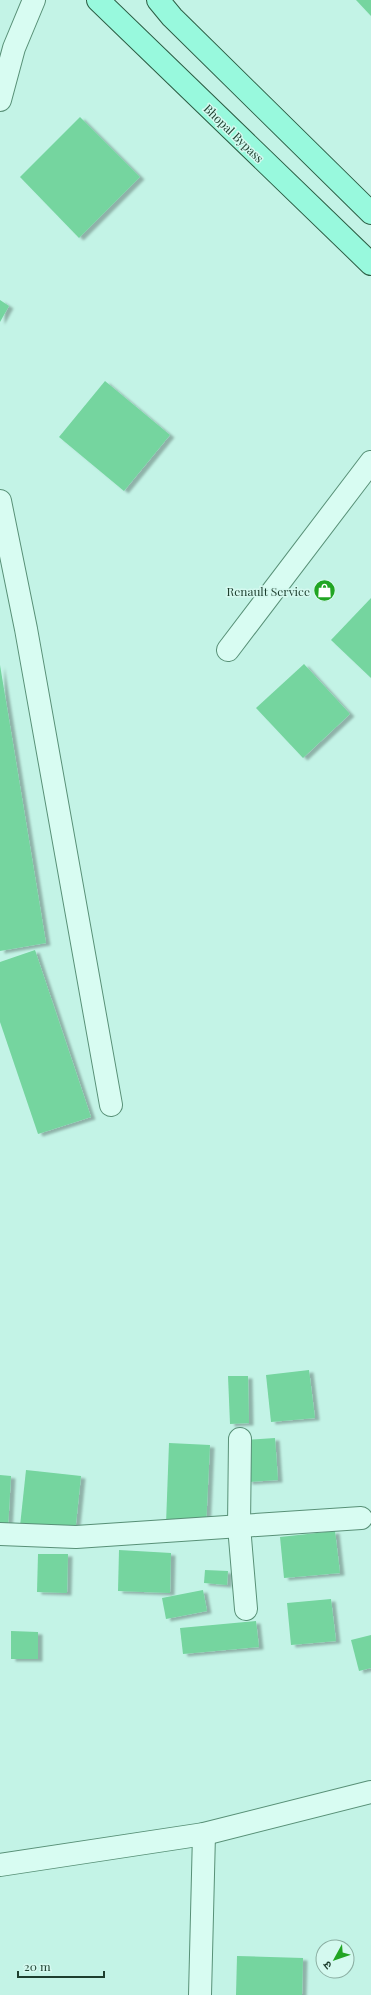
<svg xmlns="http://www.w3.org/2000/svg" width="371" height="1995" font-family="'Playfair Display','Noto Sans Devanagari',serif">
  <defs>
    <filter id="shadow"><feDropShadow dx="4.5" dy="2.5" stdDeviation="1" flood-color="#0004"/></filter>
  </defs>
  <rect width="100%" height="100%" fill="#c3f3e6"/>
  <!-- building -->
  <g fill="#75d59f" filter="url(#shadow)">
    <polygon points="356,0 371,0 371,16"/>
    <polygon points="80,117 140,177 79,238 20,177"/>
    <polygon points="0,300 9,306 0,322"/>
    <polygon points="105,381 170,435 124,491 59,437"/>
    <polygon points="371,598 371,678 331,640"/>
    <polygon points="304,664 350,714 303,758 256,708"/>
    <polygon points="0,665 46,943 0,951"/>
    <polygon points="35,950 91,1117 38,1134 0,1022 0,962"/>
    <polygon points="309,1370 315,1418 271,1422 266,1375"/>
    <polygon points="228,1376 248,1376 249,1423 230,1424"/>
    <polygon points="275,1438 278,1480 248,1482 244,1440"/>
    <polygon points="169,1443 210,1445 206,1526 166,1524"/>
    <polygon points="26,1470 81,1476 75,1533 20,1526"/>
    <polygon points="0,1475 11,1476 8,1528 0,1528"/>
    <polygon points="335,1531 340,1573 284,1578 280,1537"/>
    <polygon points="119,1550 171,1553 170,1593 118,1591"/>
    <polygon points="38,1554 68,1554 67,1593 37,1592"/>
    <polygon points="205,1570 228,1571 227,1585 204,1583"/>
    <polygon points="203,1590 207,1611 166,1619 162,1598"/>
    <polygon points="331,1599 336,1641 291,1645 287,1603"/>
    <polygon points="256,1621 259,1647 183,1654 180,1628"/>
    <polygon points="11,1631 38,1632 38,1659 11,1659"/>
    <polygon points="371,1635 371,1668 359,1671 351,1640"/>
    <polygon points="237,1956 303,1958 302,1995 236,1995"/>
  </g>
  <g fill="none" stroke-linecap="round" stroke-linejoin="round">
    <defs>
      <g id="minor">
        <polyline points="0,100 14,48 34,0"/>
        <polyline points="0,501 26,629 111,1105"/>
        <polyline points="228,650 371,462"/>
        <polyline points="240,1439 239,1526 246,1609"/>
        <polyline points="0,1534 76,1537 361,1518"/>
        <polyline points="0,1865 204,1834 371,1792"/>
        <polyline points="200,1995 204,1834"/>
      </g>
      <g id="major">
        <polyline points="98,0 371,264"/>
        <polyline points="158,0 172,17 371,213"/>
      </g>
    </defs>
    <!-- minor casing -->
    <use href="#minor" stroke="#589077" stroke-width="24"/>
    <!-- major casing -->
    <use href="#major" stroke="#2c5d44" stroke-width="24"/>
    <!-- minor -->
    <use href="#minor" stroke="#d8fcf2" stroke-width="22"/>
    <!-- major -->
    <use href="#major" stroke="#98f9dd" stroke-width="22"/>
  </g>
  <!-- icons -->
  <defs>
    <symbol id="shop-disc" viewBox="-11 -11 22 22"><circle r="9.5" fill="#21a523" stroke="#d4f9ef"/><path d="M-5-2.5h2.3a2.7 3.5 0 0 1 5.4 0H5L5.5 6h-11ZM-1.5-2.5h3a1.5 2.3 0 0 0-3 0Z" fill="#fff"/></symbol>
  </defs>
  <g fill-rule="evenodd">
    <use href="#shop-disc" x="312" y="578" width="25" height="25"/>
  </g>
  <g text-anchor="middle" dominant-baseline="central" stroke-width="3" stroke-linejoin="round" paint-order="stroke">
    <!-- street labels -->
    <g font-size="12" fill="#1d3e2e" stroke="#d4f9ef">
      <text transform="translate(234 133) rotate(44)">Bhopal Bypass</text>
    </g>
    <!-- poi labels -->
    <g font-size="12" fill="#1d3e2e" stroke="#d4f9ef" text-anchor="end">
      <text x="310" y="591">Renault Service</text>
    </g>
  </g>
  <!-- north arrow -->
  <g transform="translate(335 1959) rotate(230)"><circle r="19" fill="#d4f9ef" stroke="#8baea2"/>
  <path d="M0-3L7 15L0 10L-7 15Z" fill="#21a523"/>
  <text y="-6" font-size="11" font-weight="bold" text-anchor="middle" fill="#1d3e2e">उ</text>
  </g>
  <!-- scale -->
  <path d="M18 1971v6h86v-6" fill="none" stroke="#1d3e2e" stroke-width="2"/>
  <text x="24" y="1971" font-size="12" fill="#1d3e2e" stroke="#d4f9ef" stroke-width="3" paint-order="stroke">20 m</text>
</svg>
